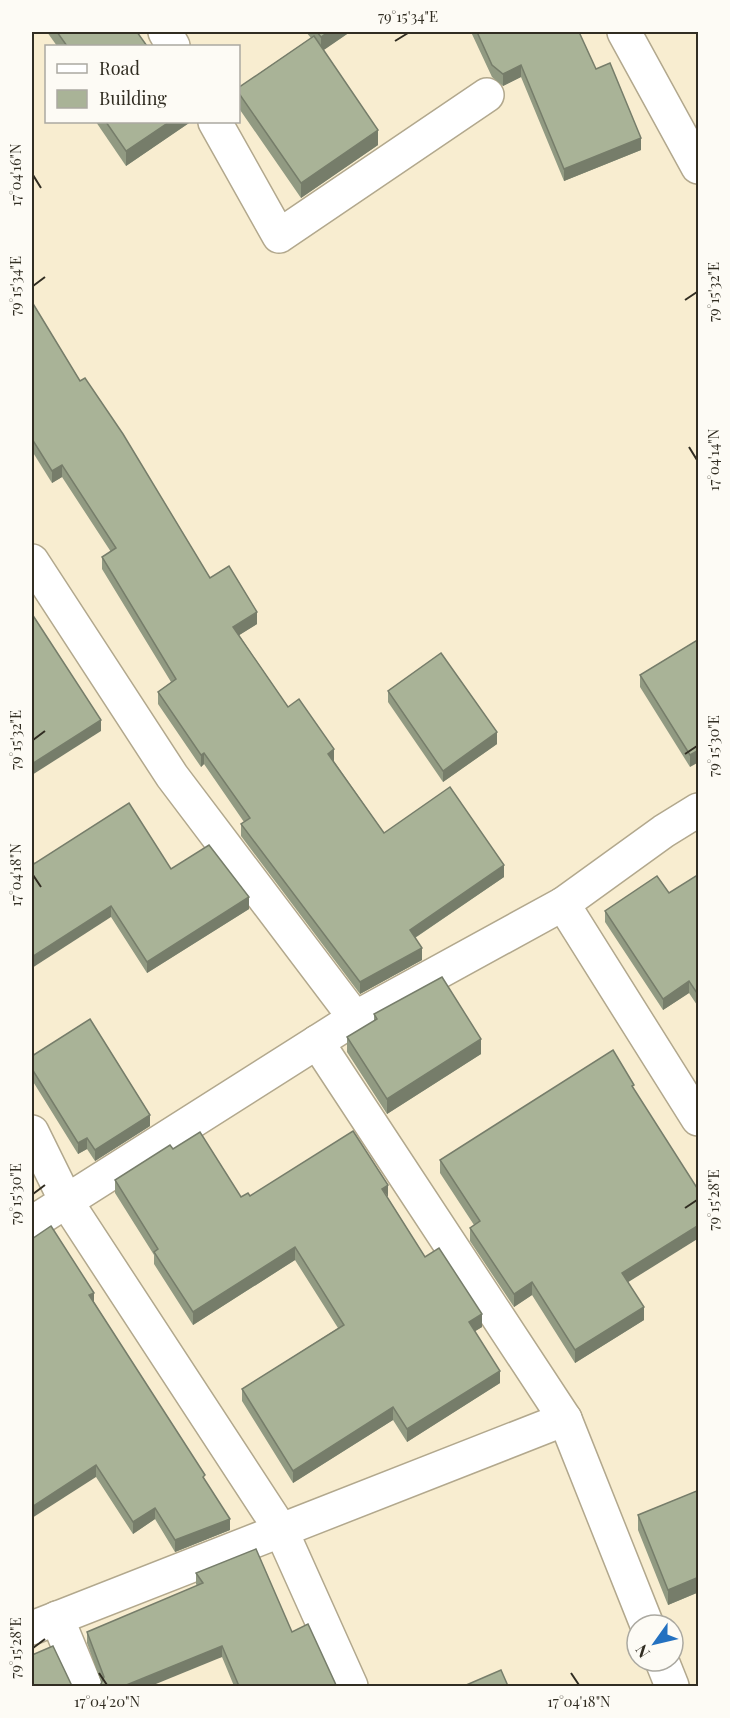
<svg xmlns="http://www.w3.org/2000/svg" width="730" height="1718" font-family="'Playfair Display',serif">
  <rect width="100%" height="100%" fill="#f8edd0"/>
  <g fill="none" stroke-linecap="round" stroke-linejoin="round">
    <defs>
      <g id="minor">
        <polyline points="165,32 173,46"/>
        <polyline points="624,32 698,167"/>
        <polyline points="215,122 279,236 487,95"/>
        <polyline points="32,561 172,776 355,1018"/>
        <polyline points="563,904 698,1119"/>
        <polyline points="317,1042 565,1419 647,1625"/>
        <polyline points="32,1132 66,1201 281,1530 351,1686"/>
        <polyline points="32,1223 355,1018 563,904 664,831 698,810"/>
        <polyline points="57,1618 85,1686"/>
        <polyline points="32,1628 565,1419"/>
        <polyline points="662,1661 672,1686"/>
      </g>
    </defs>
    <!-- minor casing -->
    <use href="#minor" stroke="#b2a88d" stroke-width="36"/>
    <!-- minor -->
    <use href="#minor" stroke="#fff" stroke-width="33"/>
  </g>
  <!-- wall -->
  <g fill="#919a82">
    <polygon points="47,32 137,32 147,46 57,46"/>
    <polygon points="306,32 350,32 323,50 378,145 301,198 238,107 238,88 311,38"/>
    <polygon points="471,32 579,32 596,69 641,150 564,181 521,77 503,86 492,77"/>
    <polygon points="96,122 189,122 189,123 126,166"/>
    <polygon points="32,302 80,381 210,578 257,624 239,635 288,707 334,761 384,833 504,877 415,938 422,960 360,994 241,836 241,824 244,822 204,764 201,767 158,704 158,692 171,682 102,569 102,557 111,552 62,477 52,483 32,451"/>
    <polygon points="699,639 690,767 640,687 640,675"/>
    <polygon points="388,691 497,744 443,782 388,702"/>
    <polygon points="34,864 171,869 249,909 147,973 111,917"/>
    <polygon points="699,874 699,1008 689,993 663,1010 605,922 605,911 669,893"/>
    <polygon points="374,1014 481,1054 387,1114 347,1052 347,1037 374,1021"/>
    <polygon points="32,1056 150,1126 95,1161 87,1149 78,1154 32,1080"/>
    <polygon points="173,1149 241,1197 250,1196 388,1198 425,1257 482,1327 475,1331 500,1383 407,1442 393,1420 293,1483 242,1401 242,1389 338,1328 295,1260 193,1325 154,1264 154,1255 115,1193 115,1180"/>
    <polygon points="440,1160 628,1282 644,1320 575,1363 532,1295 514,1307 470,1241 470,1228 474,1225 440,1173"/>
    <polygon points="94,1302 205,1480 230,1530 175,1552 155,1519 133,1534 96,1477"/>
    <polygon points="699,1490 699,1592 668,1605 638,1530 638,1515"/>
    <polygon points="196,1573 292,1632 336,1686 234,1686 222,1657 101,1682 87,1643 87,1632 197,1586 196,1584"/>
  </g>
  <!-- shaded-wall -->
  <g fill="#767d6a">
    <polygon points="328,32 350,32 321,52 321,37"/>
    <polygon points="521,65 521,77 503,86 503,74"/>
    <polygon points="169,122 189,122 189,123 126,166 126,151"/>
    <polygon points="378,130 378,145 301,198 301,183"/>
    <polygon points="641,138 641,150 564,181 564,169"/>
    <polygon points="62,465 62,477 52,483 52,471"/>
    <polygon points="257,612 257,624 233,639 233,627"/>
    <polygon points="101,720 101,731 32,775 32,764"/>
    <polygon points="497,732 497,744 443,782 443,771"/>
    <polygon points="334,749 334,761 328,765 328,754"/>
    <polygon points="699,750 699,762 690,767 690,755"/>
    <polygon points="204,753 204,764 201,767 201,755"/>
    <polygon points="504,865 504,877 410,941 410,930"/>
    <polygon points="249,897 249,909 147,973 147,962"/>
    <polygon points="111,906 111,917 32,968 32,957"/>
    <polygon points="422,948 422,960 360,994 360,982"/>
    <polygon points="689,981 689,993 663,1010 663,999"/>
    <polygon points="481,1039 481,1054 387,1114 387,1099"/>
    <polygon points="150,1115 150,1126 95,1161 95,1150"/>
    <polygon points="87,1138 87,1149 78,1154 78,1143"/>
    <polygon points="388,1185 388,1197 382,1189"/>
    <polygon points="699,1225 699,1238 622,1286 622,1273"/>
    <polygon points="295,1247 295,1260 193,1325 193,1312"/>
    <polygon points="532,1282 532,1295 514,1307 514,1294"/>
    <polygon points="94,1293 94,1304 89,1295"/>
    <polygon points="644,1307 644,1320 575,1363 575,1350"/>
    <polygon points="482,1314 482,1327 469,1335 469,1322"/>
    <polygon points="500,1371 500,1383 407,1442 407,1429"/>
    <polygon points="393,1407 393,1420 293,1483 293,1471"/>
    <polygon points="96,1465 96,1477 32,1518 32,1507"/>
    <polygon points="155,1508 155,1519 133,1534 133,1522"/>
    <polygon points="230,1519 230,1530 175,1552 175,1540"/>
    <polygon points="699,1577 699,1592 668,1605 668,1590"/>
    <polygon points="222,1646 222,1657 151,1686 124,1686"/>
  </g>
  <!-- building -->
  <g fill="#a9b397" stroke="#767d6a" stroke-width="1.5">
    <polygon points="57,32 137,32 147,46 67,46"/>
    <polygon points="317,32 328,32 321,37"/>
    <polygon points="477,32 579,32 596,69 610,63 641,138 564,169 521,65 503,74 492,65"/>
    <polygon points="314,36 378,130 301,183 238,92 238,88"/>
    <polygon points="106,122 169,122 126,151"/>
    <polygon points="32,302 80,381 85,378 123,434 210,578 229,566 257,612 233,627 288,707 299,699 334,749 328,754 384,833 450,787 504,865 410,930 422,948 360,982 241,824 250,818 204,753 201,755 158,692 176,679 102,557 116,548 62,465 52,471 32,439"/>
    <polygon points="32,614 101,720 32,764"/>
    <polygon points="699,639 699,750 690,755 640,675"/>
    <polygon points="441,653 497,732 443,771 388,691"/>
    <polygon points="129,803 171,869 209,845 249,897 147,962 111,906 32,957 32,859 34,864"/>
    <polygon points="699,874 699,996 689,981 663,999 605,911 657,876 669,893"/>
    <polygon points="442,977 481,1039 387,1099 347,1037 377,1019 374,1014"/>
    <polygon points="90,1019 150,1115 95,1150 87,1138 78,1143 32,1069 32,1056"/>
    <polygon points="613,1050 634,1085 632,1086 699,1191 699,1225 622,1273 644,1307 575,1350 532,1282 514,1294 470,1228 480,1221 440,1160"/>
    <polygon points="353,1131 388,1185 382,1189 425,1257 439,1248 482,1314 469,1322 500,1371 407,1429 393,1407 293,1471 242,1389 344,1325 295,1247 193,1312 154,1252 158,1249 115,1180 170,1145 173,1149 200,1132 241,1197 248,1193 250,1196"/>
    <polygon points="51,1226 94,1293 89,1295 205,1475 203,1477 230,1519 175,1540 155,1508 133,1522 96,1465 32,1507 32,1239"/>
    <polygon points="699,1490 699,1577 668,1590 638,1515"/>
    <polygon points="256,1549 292,1632 308,1624 336,1685 334,1686 239,1686 222,1646 124,1686 100,1686 104,1677 87,1632 203,1583 196,1573"/>
    <polygon points="53,1646 72,1686 32,1686 32,1655"/>
    <polygon points="501,1670 508,1686 464,1686"/>
  </g>
  <!-- ticks -->
  <path fill="none" stroke="#312d22" stroke-width="2" d="M395 41 408 33M33 175 41 188M33 286 45 277M685 300 697 292M689 447 697 460M33 740 45 731M685 754 697 746M33 875 41 887M33 1194 45 1185M685 1208 697 1200M33 1648 45 1639M99 1673 107 1685M571 1673 579 1685"/>
  <!-- border -->
  <rect width="730" height="1718" fill="none" stroke="#fdfbf5" stroke-width="66"/>
  <!-- legend -->
  <rect x="45" y="45" width="195" height="78" fill="#fdfbf5" stroke="#aba9a1" stroke-width="1.5"/>
  <rect x="57" y="64" width="30" height="9" fill="#ffffff" stroke="#aba9a1" stroke-width="1.5"/>
  <text x="99" y="75" font-size="18" fill="#312d22">Road</text>
  <rect x="57" y="90" width="30" height="18" fill="#a9b397" stroke="#aba9a1" stroke-width="1.5"/>
  <text x="99" y="105" font-size="18" fill="#312d22">Building</text>
  <!-- north arrow -->
  <g transform="translate(655 1643) rotate(236)"><circle r="28" fill="#fdfbf5" stroke="#aba9a1" stroke-width="1.5"/>
  <path d="M0-4.5L10 22L0 15L-10 22Z" fill="#2471c0"/>
  <text y="-9" font-size="16" font-weight="bold" text-anchor="middle" fill="#312d22">N</text>
  </g>
  <rect x="33" y="33" width="664" height="1652" fill="none" stroke="#312d22" stroke-width="2"/>
  <g font-size="15" text-anchor="middle" fill="#312d22">
    <text x="408" y="22">79°15'34"E</text>
    <text transform="translate(16 175) rotate(-90)" y="5">17°04'16"N</text>
    <text transform="translate(16 286) rotate(-90)" y="5">79°15'34"E</text>
    <text transform="translate(714 292) rotate(-90)" y="5">79°15'32"E</text>
    <text transform="translate(714 460) rotate(-90)" y="5">17°04'14"N</text>
    <text transform="translate(16 740) rotate(-90)" y="5">79°15'32"E</text>
    <text transform="translate(714 746) rotate(-90)" y="5">79°15'30"E</text>
    <text transform="translate(16 875) rotate(-90)" y="5">17°04'18"N</text>
    <text transform="translate(16 1194) rotate(-90)" y="5">79°15'30"E</text>
    <text transform="translate(714 1200) rotate(-90)" y="5">79°15'28"E</text>
    <text transform="translate(16 1648) rotate(-90)" y="5">79°15'28"E</text>
    <text x="107" y="1707">17°04'20"N</text>
    <text x="579" y="1707">17°04'18"N</text>
  </g>
</svg>
